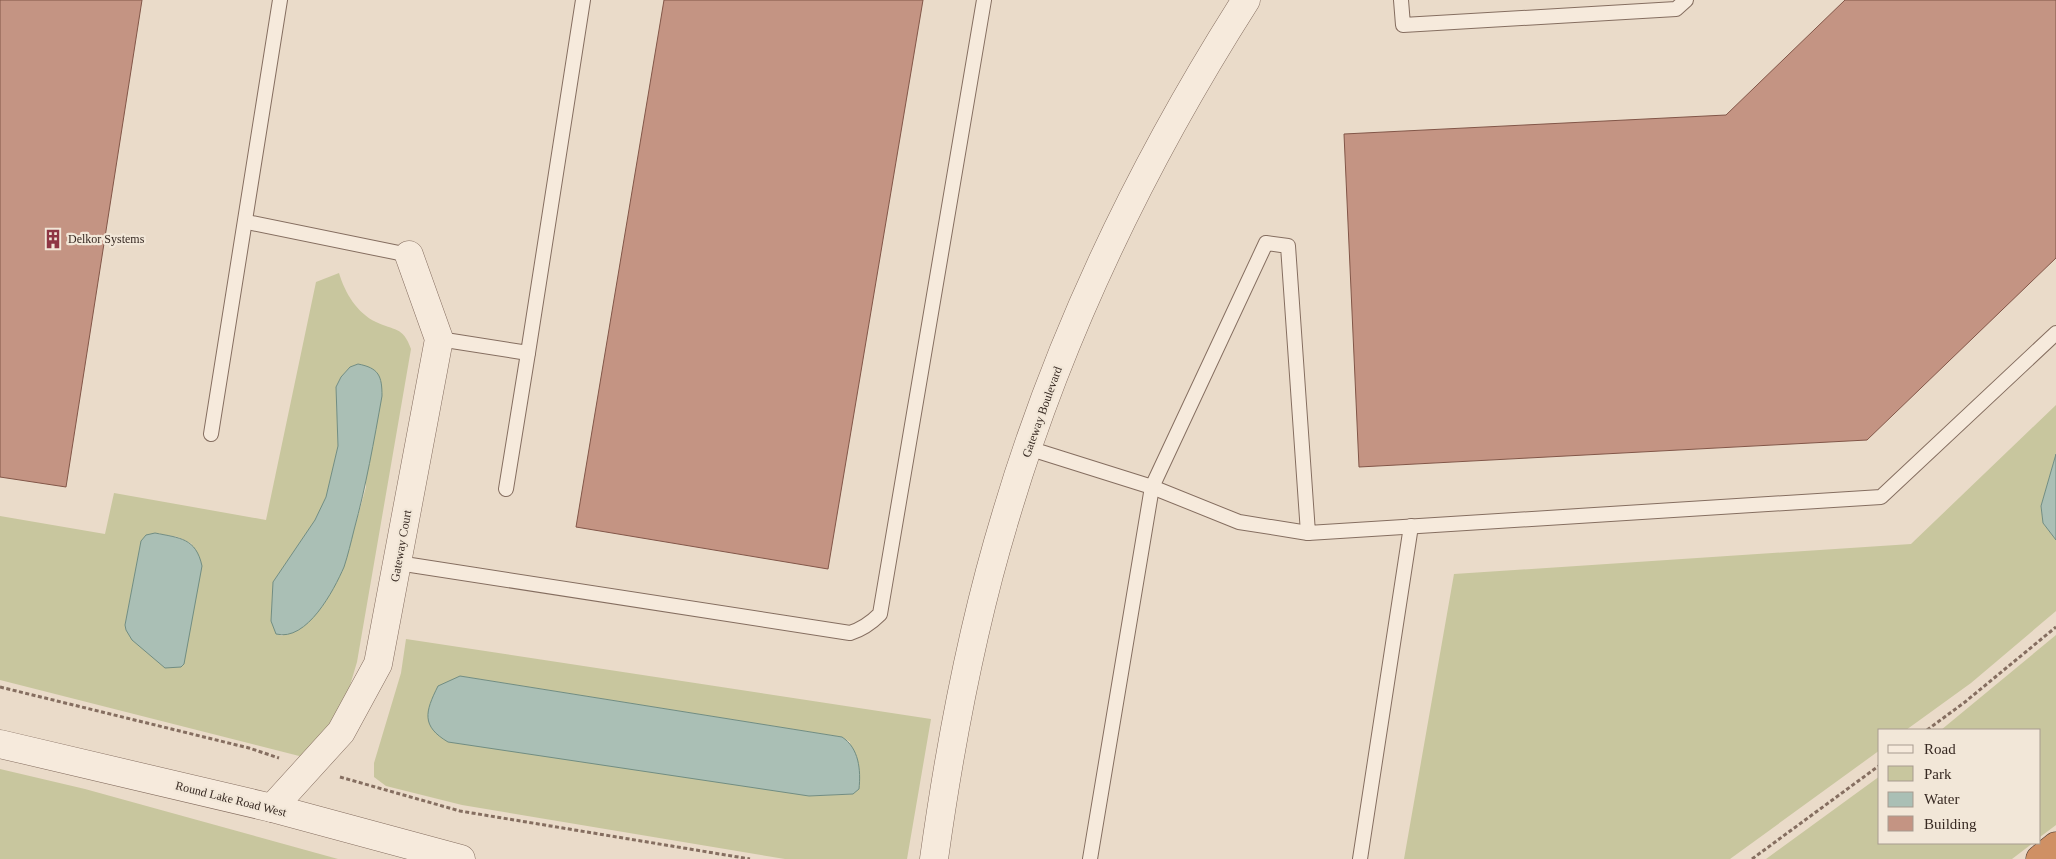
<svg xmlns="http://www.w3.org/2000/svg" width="2056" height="859" font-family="Georgia,serif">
  <rect width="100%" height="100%" fill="#eadbc9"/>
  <!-- green -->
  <g fill="#c8c69e" fill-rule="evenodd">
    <path d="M339 273C345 293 357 313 376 322 394 331 403 326 411 349L357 662 328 759H311L0 680V516L105 534 114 493 266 520 316 282ZM358 364 366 487 344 566 324 604 282 636 277 634 271 621 273 582 315 520 326 497 338 446 336 387 341 377 350 367ZM155 533 178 537 192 544 126 630 125 625 141 542Z"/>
    <polygon points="2056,405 2056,454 2041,506 2043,523 2056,540 2056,611 1971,683 1906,730 1880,730 1880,750 1730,859 1404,859 1454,574 1911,544"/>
    <polygon points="2056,635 2056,825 2040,837 2040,730 1941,730"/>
    <path d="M406 639 931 719 907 859H785L462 805 386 786 374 777V763L401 673ZM460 676 842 737 850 742 853 794 809 796Z"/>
    <polygon points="0,769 85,789 338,859 0,859"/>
    <polygon points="1880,776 1880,843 2033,843 2012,859 1766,859"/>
  </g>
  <!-- water -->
  <g fill="#aabfb5" stroke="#718d82">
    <path d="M358 364C379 368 382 376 382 396 374 441 366 486 354 530 351 542 348 555 344 567 334 590 307 642 276 634L271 621 273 582 315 520 326 497 338 446 336 387 341 377 350 367Z"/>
    <polygon points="2056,454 2056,540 2043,523 2041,506"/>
    <path d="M155 533C180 538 196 538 202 566L184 664 181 667 165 668 132 640 126 630 125 625 141 541 146 535Z"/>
    <path d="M460 676 842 737C859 748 861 770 859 789L853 794 809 796 448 742C421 726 425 712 438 686Z"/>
  </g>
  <!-- building -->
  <g fill="#c49483" stroke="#825648">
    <polygon points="0,0 142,0 66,487 0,477"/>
    <polygon points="664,0 923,0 828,569 576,527"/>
    <polygon points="1845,0 2056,0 2056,258 1867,440 1359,467 1344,134 1726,115"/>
  </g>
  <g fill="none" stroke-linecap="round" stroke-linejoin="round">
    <defs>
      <g id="service">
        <polyline points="1401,0 1403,25 1676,9 1686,0"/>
        <polyline points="247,222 409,255"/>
        <polyline points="439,339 528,353 583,0"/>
        <polyline points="211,434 280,0"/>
        <polyline points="1028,448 1152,487 1239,522 1308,533"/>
        <polyline points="506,489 528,353"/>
        <path d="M398 563 850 633C863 629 871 623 880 614L984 0"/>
        <polyline points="1090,859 1152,487 1266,243 1288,246 1308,533 1881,497 2056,333"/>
        <polyline points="1360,859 1411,526"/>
      </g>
      <g id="minor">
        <polyline points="0,744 272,808 461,859"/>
        <polyline points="272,808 341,732 378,664 439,339 409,255"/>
        <path d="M934 859C950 744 972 626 1006 515 1060 333 1144 160 1246 0"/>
      </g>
      <polyline id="motorway" points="2040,859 2056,846"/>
    </defs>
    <!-- service casing -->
    <use href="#service" stroke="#856e60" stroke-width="16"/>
    <!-- minor casing -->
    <use href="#minor" stroke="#856e60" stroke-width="29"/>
    <!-- motorway casing -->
    <use href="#motorway" stroke="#533d33" stroke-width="29"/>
    <!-- path -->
    <g stroke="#856e60" stroke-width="3" stroke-dasharray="4 2.5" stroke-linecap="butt">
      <polyline points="0,687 249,748 279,758"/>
      <polyline points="1927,730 1965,702 2056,627"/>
      <polyline points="340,777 460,811 750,859"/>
      <polyline points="1752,859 1880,765"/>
    </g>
    <!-- service -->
    <use href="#service" stroke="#f6eadc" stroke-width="14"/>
    <!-- minor -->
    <use href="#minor" stroke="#f6eadc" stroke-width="28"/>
    <!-- motorway -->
    <use href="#motorway" stroke="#cf9064" stroke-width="28"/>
  </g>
  <!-- icons -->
  <defs>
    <symbol id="building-bare" viewBox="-9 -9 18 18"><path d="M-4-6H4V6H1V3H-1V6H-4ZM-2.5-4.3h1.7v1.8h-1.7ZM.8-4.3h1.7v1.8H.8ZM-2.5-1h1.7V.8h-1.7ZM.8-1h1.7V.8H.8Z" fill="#8e3644" stroke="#f2e7d8" stroke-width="2.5" paint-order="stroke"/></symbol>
  </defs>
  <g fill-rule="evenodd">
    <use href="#building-bare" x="39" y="225" width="28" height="28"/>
  </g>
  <g text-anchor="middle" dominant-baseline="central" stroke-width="4.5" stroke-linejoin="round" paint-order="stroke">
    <!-- poi labels -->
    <g font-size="12" fill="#372922" stroke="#f2e7d8" text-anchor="start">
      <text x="68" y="239">Delkor Systems</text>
    </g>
    <!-- street labels -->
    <g font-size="12" fill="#372922" stroke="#f2e7d8">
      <text transform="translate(1042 412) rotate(-70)">Gateway Boulevard</text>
      <text transform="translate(401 546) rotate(-80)">Gateway Court</text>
      <text transform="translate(231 799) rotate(14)">Round Lake Road West</text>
    </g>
  </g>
  <!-- legend -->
  <rect x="1878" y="729" width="162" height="115" fill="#f2e7d8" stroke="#a79b8f"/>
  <rect x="1888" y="745" width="25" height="8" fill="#f6eadc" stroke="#a79b8f"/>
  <text x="1924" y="754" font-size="15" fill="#372922">Road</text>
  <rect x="1888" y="766" width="25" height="15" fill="#c8c69e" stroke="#a79b8f"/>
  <text x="1924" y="779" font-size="15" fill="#372922">Park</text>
  <rect x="1888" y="792" width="25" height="15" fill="#aabfb5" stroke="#a79b8f"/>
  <text x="1924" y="804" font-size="15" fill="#372922">Water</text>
  <rect x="1888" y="816" width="25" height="15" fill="#c49483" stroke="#a79b8f"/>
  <text x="1924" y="829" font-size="15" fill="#372922">Building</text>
</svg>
